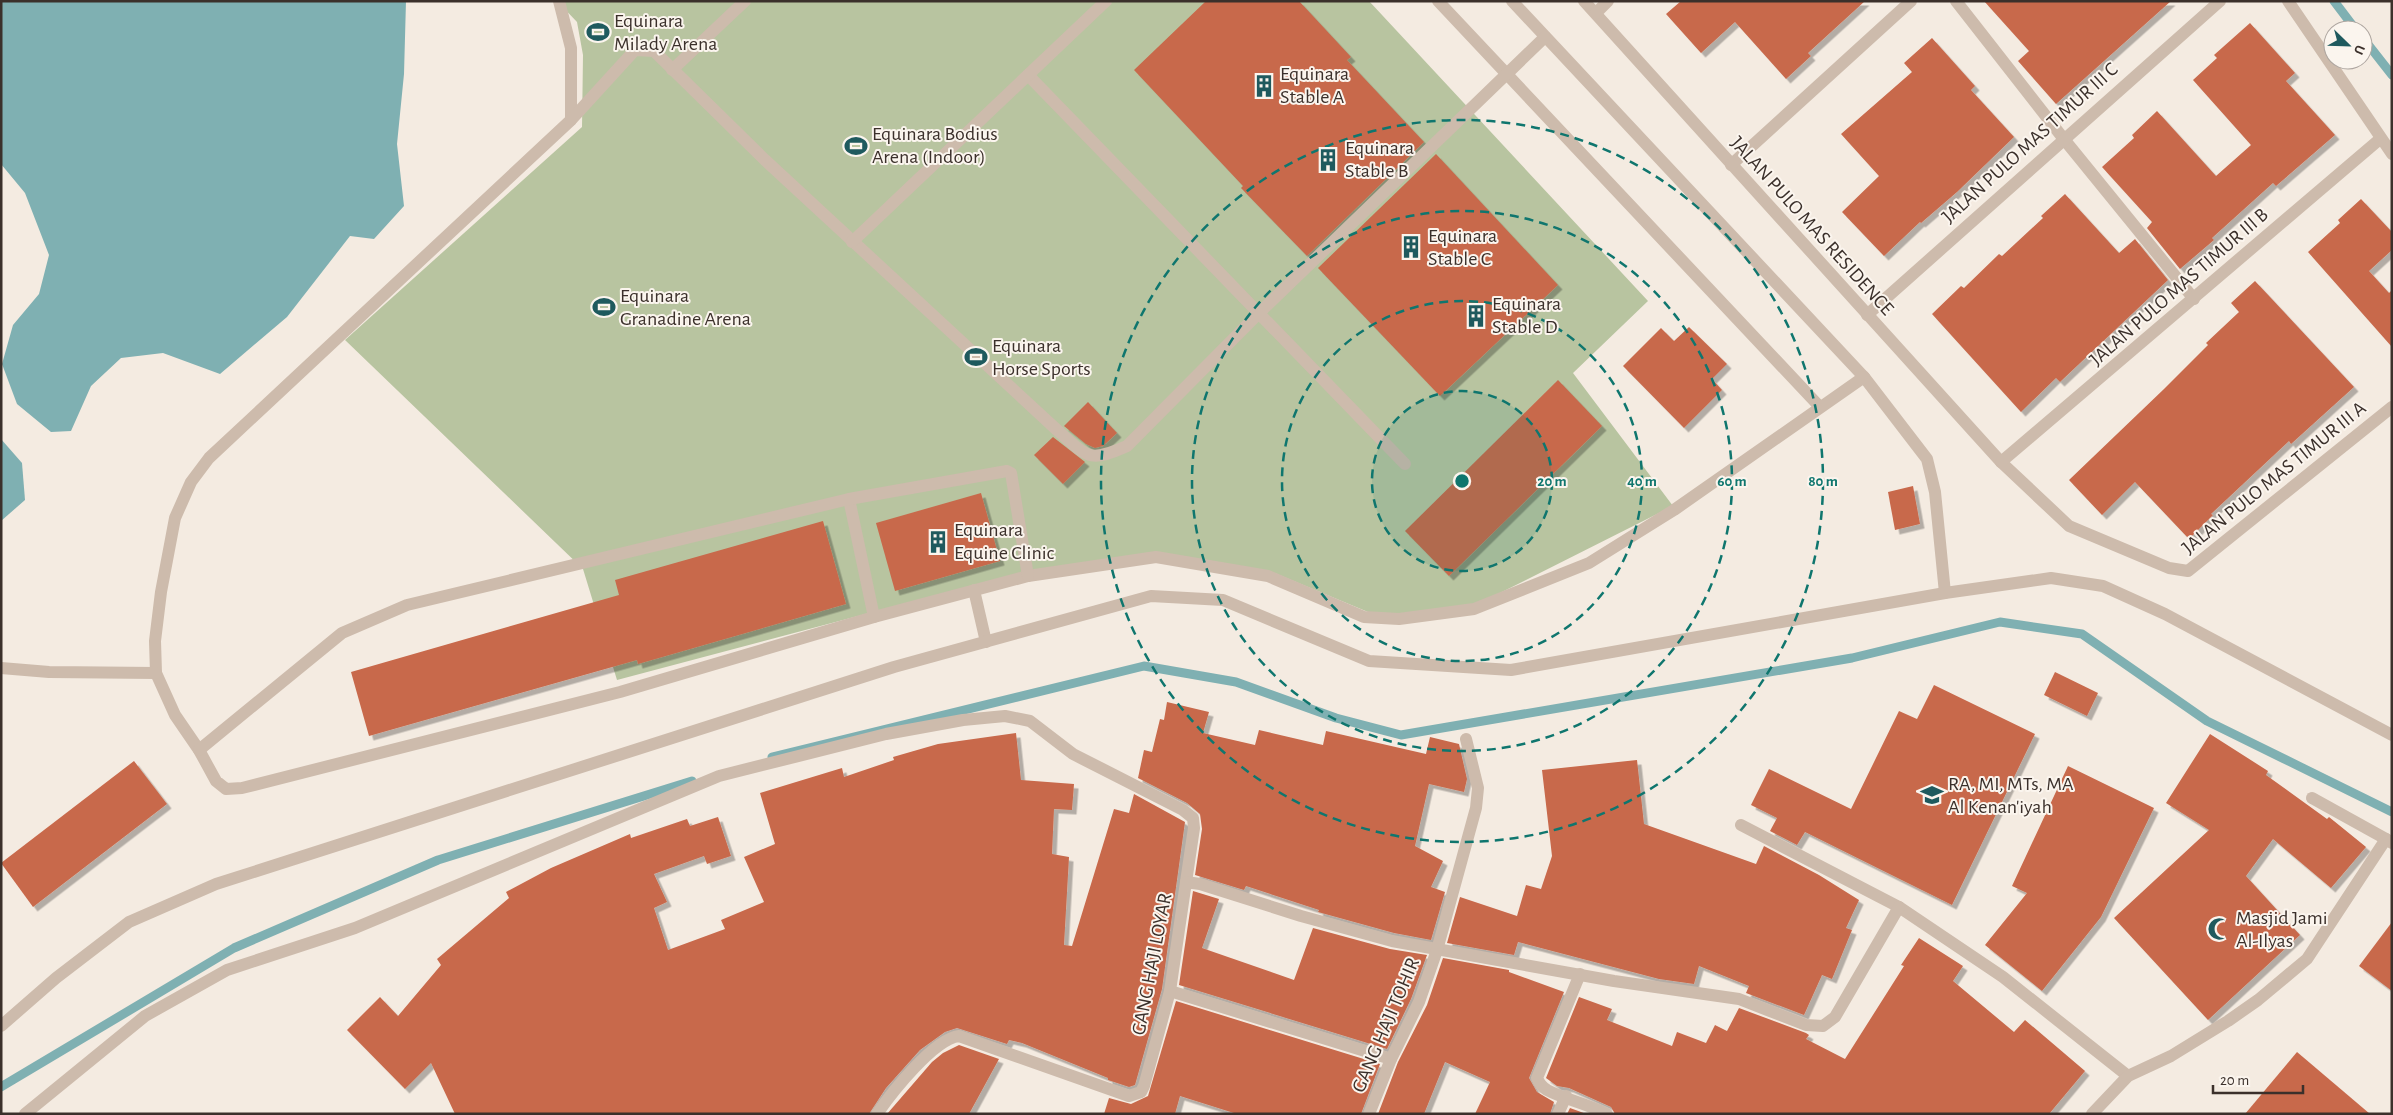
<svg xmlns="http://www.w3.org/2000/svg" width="2393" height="1115" font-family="'Alegreya Sans',sans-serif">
  <defs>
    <filter id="shadow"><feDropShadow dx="4.5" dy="4.5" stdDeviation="0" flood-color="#0004"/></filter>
  </defs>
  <rect width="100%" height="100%" fill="#f4ebe1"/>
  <!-- green -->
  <polygon fill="#b8c4a0" points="557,1 1369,1 1648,301 1573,373 1673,506 1478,604 1402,616 1368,612 1272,572 1160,554 877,611 617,680 583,569 345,340 582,127 583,55 577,22"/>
  <!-- water -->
  <g fill="#7fb0b2">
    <polygon points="1,1 406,1 404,74 397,144 404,206 374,239 350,236 287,317 220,374 163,353 121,358 91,386 71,431 51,432 17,404 2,364 13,325 39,294 49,255 25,193 1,164"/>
    <polygon points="1,439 22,463 25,500 1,521"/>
  </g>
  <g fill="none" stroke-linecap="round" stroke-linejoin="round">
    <!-- stream -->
    <g stroke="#7fb0b2" stroke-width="9">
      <polyline points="2334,1 2356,30"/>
      <polyline points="2363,38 2392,75"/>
      <polyline points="772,757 1144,666 1236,682 1336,718 1401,735 1852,658 2000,622 2082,634 2207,721 2392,812"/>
      <polyline points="1,1087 234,948 438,860 692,781"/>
    </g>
  </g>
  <!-- building -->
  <g fill="#c8694b" filter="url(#shadow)">
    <polygon points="1206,1 1299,1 1351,57 1347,60 1424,142 1307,256 1241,188 1243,186 1134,70"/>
    <polygon points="1681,1 1865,1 1808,53 1811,56 1786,79 1735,22 1701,53 1666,14"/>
    <polygon points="1984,1 2171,1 2056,104 2018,61 2029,51"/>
    <polygon points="2250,23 2295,73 2286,81 2335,135 2276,186 2273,183 2212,238 2214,240 2180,269 2147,228 2152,222 2102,167 2134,138 2132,135 2157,111 2216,176 2251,145 2193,80 2217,58 2214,55"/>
    <polygon points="1932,38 1975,86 1971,90 2014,137 1957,192 1921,223 1920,222 1884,256 1842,212 1879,176 1841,134 1912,72 1904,63"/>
    <polygon points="1436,154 1558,285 1440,396 1318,268"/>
    <polygon points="2065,194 2119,253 2135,239 2168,280 2060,382 2056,378 2021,412 1932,314 1961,286 1964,288 1999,254 2002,256 2043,218 2041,216"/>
    <polygon points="2361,199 2392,232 2392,250 2369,271 2389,293 2392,290 2392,347 2308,252 2340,223 2338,220"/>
    <polygon points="2255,281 2354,387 2291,444 2289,441 2211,514 2213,515 2189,539 2135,482 2102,515 2069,480 2164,389 2208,345 2206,343 2239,312 2231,303"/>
    <polygon points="1689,327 1727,364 1712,379 1722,390 1684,428 1623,366 1661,328 1674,341"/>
    <polygon points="1558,380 1602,426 1449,576 1405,531"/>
    <polygon points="1088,402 1117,433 1103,446 1095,448 1086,444 1064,426"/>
    <polygon points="1053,437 1085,462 1063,484 1034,455"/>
    <polygon points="1913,486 1920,524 1895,530 1888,492"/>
    <polygon points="981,493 1000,561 895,591 876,523"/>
    <polygon points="823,521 846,604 638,664 637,660 369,736 351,672 619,595 615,580"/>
    <polygon points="2055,672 2098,693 2087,716 2044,695"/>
    <polygon points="1934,685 2035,734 1952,905 1805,832 1797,845 1770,831 1777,818 1751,805 1769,769 1851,809 1899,711 1917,719"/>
    <polygon points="1167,702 1209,712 1203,733 1255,745 1259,730 1323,745 1326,731 1426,754 1430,737 1459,744 1467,779 1464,792 1429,784 1415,846 1443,861 1431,887 1445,892 1431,940 1394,933 1318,912 1319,910 1246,886 1244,890 1195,875 1202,829 1200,814 1187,803 1138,778 1144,750 1152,752 1160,719 1164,720"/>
    <polygon points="1016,733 1021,780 1074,784 1072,810 1054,809 1052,854 1069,857 1064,945 1072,946 1114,809 1129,813 1134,794 1185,822 1162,989 1135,1085 1129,1087 1108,1080 1108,1078 1022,1043 1009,1040 1007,1044 957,1028 945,1032 920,1050 886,1088 869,1114 455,1114 431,1063 405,1089 347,1030 380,997 398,1016 441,965 437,959 509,898 506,892 551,868 630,834 631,838 687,819 690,826 718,817 731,856 707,864 704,856 654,874 667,902 654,908 668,950 725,929 721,920 764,902 744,857 775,844 760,793 842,768 844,777 894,760 893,757 938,744"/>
    <polygon points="2210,734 2268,771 2266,775 2327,819 2329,817 2366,847 2331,888 2273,839 2246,876 2300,935 2208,1020 2114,918 2209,830 2166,803"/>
    <polygon points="1637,760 1644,824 1756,864 1764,846 1819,875 1859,900 1846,928 1852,930 1832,979 1822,975 1804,1015 1746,993 1749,986 1699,966 1694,984 1659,979 1518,942 1514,955 1447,943 1460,897 1517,916 1526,885 1541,889 1552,856 1542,770"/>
    <polygon points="134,761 167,804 33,907 1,863"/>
    <polygon points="2068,766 2154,808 2101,917 2042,991 1985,945 2027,893 2012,886"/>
    <polygon points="1193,891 1219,899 1202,948 1294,980 1313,928 1390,949 1427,955 1411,999 1387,1049 1179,985"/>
    <polygon points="2392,922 2392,991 2359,966"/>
    <polygon points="1919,938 1963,966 1953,981 2014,1032 2025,1020 2085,1071 2049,1114 1615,1114 1611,1107 1569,1088 1557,1086 1546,1078 1579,997 1612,1009 1607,1020 1672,1046 1677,1032 1706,1043 1715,1025 1727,1031 1739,1008 1806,1033 1809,1035 1806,1039 1845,1059 1904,966 1901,965"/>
    <polygon points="1443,958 1509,970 1509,972 1564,992 1529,1078 1537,1092 1554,1102 1550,1114 1475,1114 1490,1082 1445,1062 1424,1114 1378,1114 1398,1062 1427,1005"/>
    <polygon points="1176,1001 1380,1064 1361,1114 1237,1114 1180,1096 1175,1114 1104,1114 1109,1098 1131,1104 1148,1096"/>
    <polygon points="959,1045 999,1059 969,1114 887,1114 932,1062 943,1053"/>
    <polygon points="2297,1052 2370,1114 2245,1114"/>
    <polygon points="1570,1108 1581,1112 1586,1114 1567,1114"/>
  </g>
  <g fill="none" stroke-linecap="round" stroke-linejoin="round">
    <!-- minor -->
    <g stroke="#cdbbac" stroke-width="12">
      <polyline points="559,1 571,48 571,120"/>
      <polyline points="1438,1 1820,407"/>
      <polyline points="1512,1 1864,377 1927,459 1935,492 1945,593"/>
      <polyline points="1584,1 2001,462 2069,526 2169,568 2188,571 2392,407"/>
      <polyline points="1956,1 2063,138 2194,299"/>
      <polyline points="2288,1 2392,154"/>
      <polyline points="1596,13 1608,1"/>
      <path d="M1545 37 1258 314 1127 446C1087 464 1087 456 1057 430L765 160 654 51 635 50 571 120 209 458 191 482 175 518 161 592 155 641 156 673 175 715 199 750 216 781 226 789 242 788 620 692 874 617 1028 576 1156 557 1268 576 1364 617 1399 619 1474 609 1589 563 1674 510 1864 377"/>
      <polyline points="672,70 745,1"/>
      <polyline points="1028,75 1405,464"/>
      <polyline points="1731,165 1911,1"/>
      <polyline points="852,242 1106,1"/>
      <polyline points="1867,315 2220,1"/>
      <polyline points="2001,462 2380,139"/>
      <polyline points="849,499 874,617"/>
      <polyline points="974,590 986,642"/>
      <polyline points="1,668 49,672 156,673"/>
      <polyline points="199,750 342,633 407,605 849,499 1007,471 1011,473 1028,576"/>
      <polyline points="2312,798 2386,839"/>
      <polyline points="1741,825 1899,907 2003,977 2128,1076"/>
      <path d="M1580 974 1537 1078C1539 1083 1542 1087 1547 1090 1564 1099 1588 1104 1607 1114"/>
      <polyline points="1170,991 1391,1059"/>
      <polyline points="1,1026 56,978 129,922 216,884 894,667 1151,596 1223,600 1369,661 1511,670 1945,593 2051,578 2103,586 2165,614 2392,735"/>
      <polyline points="25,1114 145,1016 227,970 355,928 719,776 886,734 963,720 1005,716 1030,721 1073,754 1183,810 1193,818 1194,828 1186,882"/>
      <path d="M877 1114C892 1092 934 1039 959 1036L1129 1096 1141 1092 1144 1086 1170 991 1186 882 1200 884 1301 916 1392 941 1614 981 1739 999 1806 1025 1823 1026 1835 1017 1899 907"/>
      <polyline points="1369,1114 1391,1059 1419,1002 1437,950 1476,808 1478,788 1466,739"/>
      <polyline points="1558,1114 1566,1096"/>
      <polyline points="2092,1114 2128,1076 2171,1056 2228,1021 2258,1000 2307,959 2386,839 2392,843"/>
    </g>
  </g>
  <!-- distance rings -->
  <circle cx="1462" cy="481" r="90" fill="#0f766e" fill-opacity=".12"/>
  <g fill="none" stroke="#0f766e" stroke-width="2.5" stroke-dasharray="9 6">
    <circle cx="1462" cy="481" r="90"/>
    <circle cx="1462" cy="481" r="180"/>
    <circle cx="1462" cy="481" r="270"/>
    <circle cx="1462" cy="481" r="361"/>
  </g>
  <!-- icons -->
  <defs>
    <symbol id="stadium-bare" viewBox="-9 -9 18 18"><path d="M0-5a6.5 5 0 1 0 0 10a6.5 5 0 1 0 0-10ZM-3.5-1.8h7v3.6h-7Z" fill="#1f5a5e" stroke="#fbf5ee" stroke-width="2.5" paint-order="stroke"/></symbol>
    <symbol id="building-bare" viewBox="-9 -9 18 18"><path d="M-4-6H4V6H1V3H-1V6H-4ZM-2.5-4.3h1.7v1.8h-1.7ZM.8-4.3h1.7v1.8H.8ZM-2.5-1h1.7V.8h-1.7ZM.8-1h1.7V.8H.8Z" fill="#1f5a5e" stroke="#fbf5ee" stroke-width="2.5" paint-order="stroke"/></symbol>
    <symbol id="school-bare" viewBox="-9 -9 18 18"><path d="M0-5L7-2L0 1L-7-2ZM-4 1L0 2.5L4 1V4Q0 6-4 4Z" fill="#1f5a5e" stroke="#fbf5ee" stroke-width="2.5" paint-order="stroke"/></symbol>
    <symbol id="mosque-bare" viewBox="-9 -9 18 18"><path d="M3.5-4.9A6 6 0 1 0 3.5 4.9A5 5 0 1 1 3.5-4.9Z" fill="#1f5a5e" stroke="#fbf5ee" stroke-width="2.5" paint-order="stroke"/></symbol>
  </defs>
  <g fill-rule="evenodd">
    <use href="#stadium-bare" x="582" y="16" width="32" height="32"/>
    <use href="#building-bare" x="1248" y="70" width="32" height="32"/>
    <use href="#stadium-bare" x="840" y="130" width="32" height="32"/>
    <use href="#building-bare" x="1312" y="144" width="32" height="32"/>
    <use href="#building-bare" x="1395" y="231" width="32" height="32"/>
    <use href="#stadium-bare" x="588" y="291" width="32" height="32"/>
    <use href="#building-bare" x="1460" y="300" width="32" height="32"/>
    <use href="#stadium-bare" x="960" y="341" width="32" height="32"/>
    <use href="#building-bare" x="922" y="526" width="32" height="32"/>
    <use href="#school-bare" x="1916" y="779" width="32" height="32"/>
    <use href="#mosque-bare" x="2203" y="913" width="32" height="32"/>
  </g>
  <g text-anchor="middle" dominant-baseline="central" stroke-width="4" stroke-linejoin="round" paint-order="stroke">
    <!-- poi labels -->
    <g font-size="20" fill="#3b302b" stroke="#fbf5ee" text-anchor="start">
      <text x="614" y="21">Equinara<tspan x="614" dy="23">Milady Arena</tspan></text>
      <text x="1280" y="74">Equinara<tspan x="1280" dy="23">Stable A</tspan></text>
      <text x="872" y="134">Equinara Bodius<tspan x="872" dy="23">Arena (Indoor)</tspan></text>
      <text x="1345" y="148">Equinara<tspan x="1345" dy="23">Stable B</tspan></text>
      <text x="1428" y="236">Equinara<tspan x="1428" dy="23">Stable C</tspan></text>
      <text x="620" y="296">Equinara<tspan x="620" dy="23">Granadine Arena</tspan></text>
      <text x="1492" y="304">Equinara<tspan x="1492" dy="23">Stable D</tspan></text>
      <text x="992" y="346">Equinara<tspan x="992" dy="23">Horse Sports</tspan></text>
      <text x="954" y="530">Equinara<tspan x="954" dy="23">Equine Clinic</tspan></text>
      <text x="1948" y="784">RA, MI, MTs, MA<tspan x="1948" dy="23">Al Kenan'iyah</tspan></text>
      <text x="2236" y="918">Masjid Jami<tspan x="2236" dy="23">Al-Ilyas</tspan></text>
    </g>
    <!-- street labels -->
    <g font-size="20" fill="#3b302b" stroke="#fbf5ee">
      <text transform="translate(2030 143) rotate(-42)">JALAN PULO MAS TIMUR III C</text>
      <text transform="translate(1812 226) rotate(48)">JALAN PULO MAS RESIDENCE</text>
      <text transform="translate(2179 287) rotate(-41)">JALAN PULO MAS TIMUR III B</text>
      <text transform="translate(2274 478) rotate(-39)">JALAN PULO MAS TIMUR III A</text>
      <text transform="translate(1152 964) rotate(-79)">GANG HAJI LOYAR</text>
      <text transform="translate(1386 1025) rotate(-67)">GANG HAJI TOHIR</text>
    </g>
  </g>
  <circle cx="1462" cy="481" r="8" fill="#0f766e" stroke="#fbf5ee" stroke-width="2.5"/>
  <g font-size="15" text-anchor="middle" font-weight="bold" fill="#0f766e" stroke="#fbf5ee" stroke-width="4" stroke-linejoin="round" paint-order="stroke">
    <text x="1552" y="486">20 m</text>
    <text x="1642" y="486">40 m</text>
    <text x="1732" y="486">60 m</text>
    <text x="1823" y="486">80 m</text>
  </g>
  <!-- border -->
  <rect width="2393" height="1115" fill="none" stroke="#3b302b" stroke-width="5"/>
  <!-- north arrow -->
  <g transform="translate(2348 45) rotate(113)"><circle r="24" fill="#fbf5ee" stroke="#aea6a0"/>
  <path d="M0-4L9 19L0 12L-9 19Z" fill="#1f5a5e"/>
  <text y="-8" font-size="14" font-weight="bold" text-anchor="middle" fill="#3b302b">U</text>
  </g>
  <!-- scale -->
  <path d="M2213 1085v8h90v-8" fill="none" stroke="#3b302b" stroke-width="2.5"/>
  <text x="2220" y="1085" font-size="15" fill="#3b302b" stroke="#fbf5ee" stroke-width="4" paint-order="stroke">20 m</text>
</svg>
